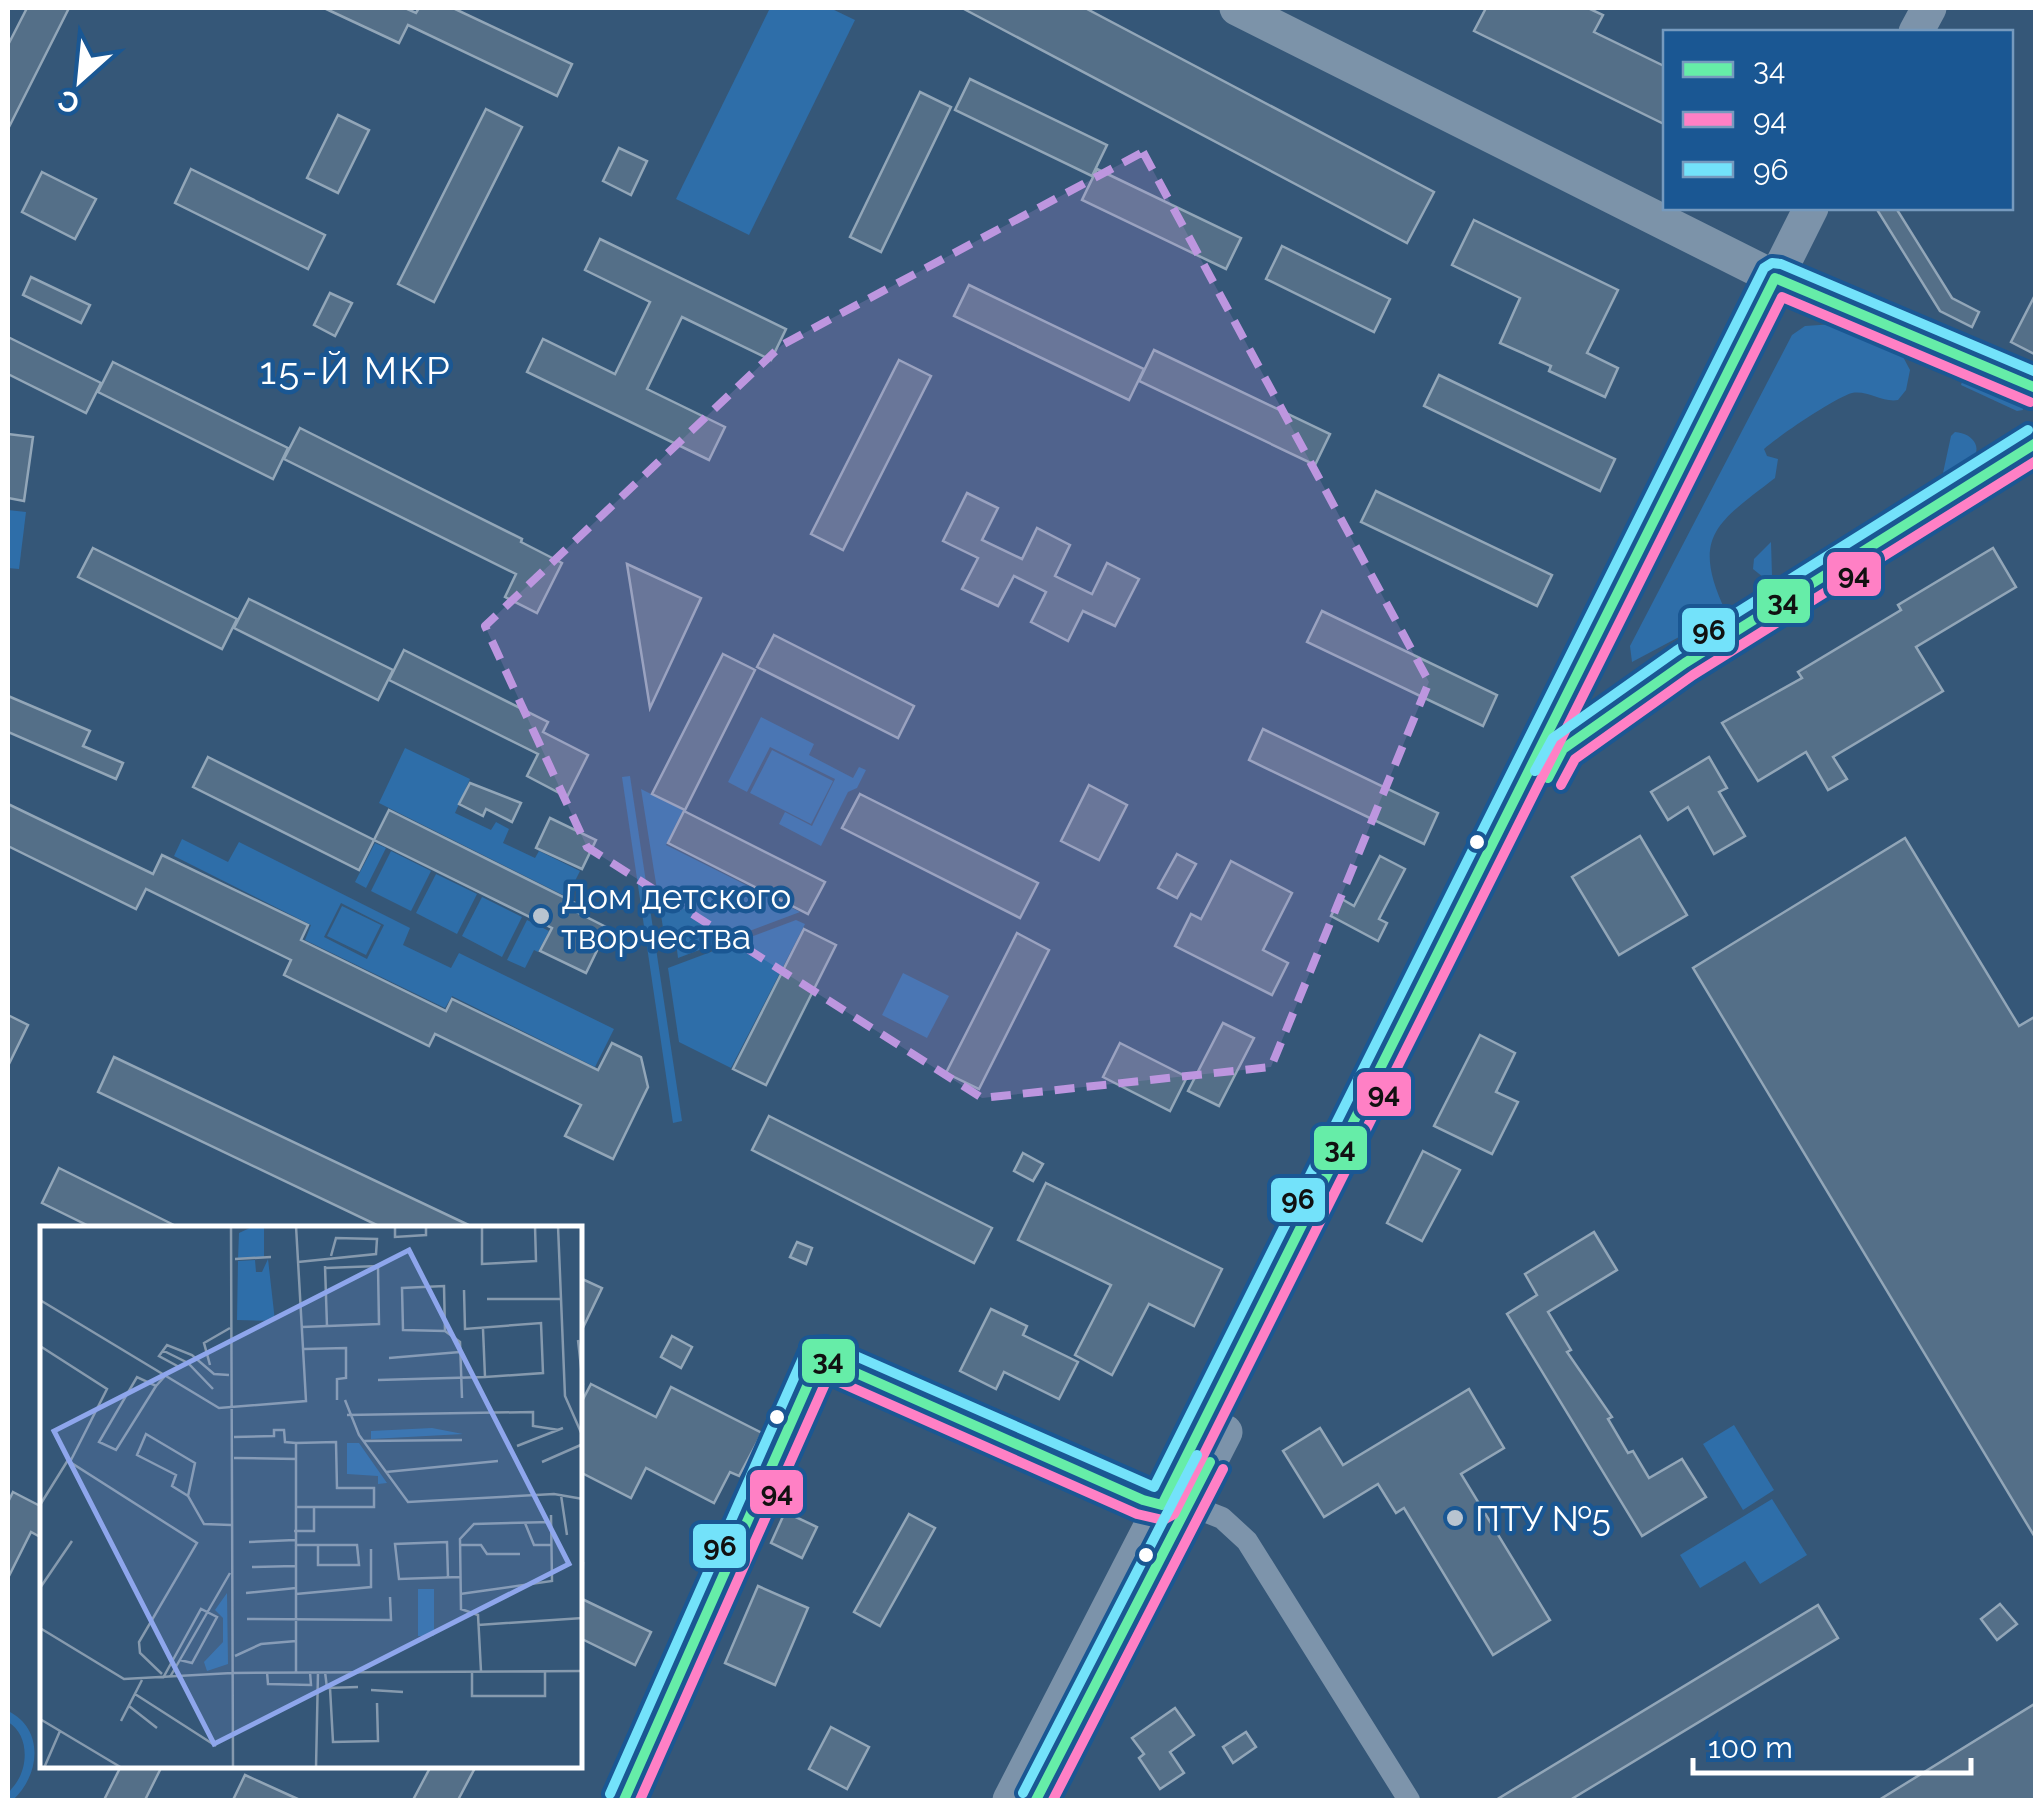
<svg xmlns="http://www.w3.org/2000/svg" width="2043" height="1808" font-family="Raleway,sans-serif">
  <rect width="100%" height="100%" fill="#355778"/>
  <!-- green -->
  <g fill="#2e6ea9" fill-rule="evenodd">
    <polygon points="770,8 830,8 855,20 749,235 676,199"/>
    <path d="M1834 324 1901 353 1910 370 1906 390 1898 400C1883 403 1868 390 1852 393 1836 397 1777 437 1764 449L1767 456 1778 459 1775 478C1717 523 1690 536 1726 612L1632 662 1630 646 1792 335 1805 326Z"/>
    <polygon points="1964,375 2022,400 2023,410 2017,411 1961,385"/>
    <path d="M1955 432C1974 433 1986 451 1967 464 1960 469 1950 471 1943 473L1951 436Z"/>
    <polygon points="8,510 26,512 19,569 8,568"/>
    <polygon points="1771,542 1772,576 1763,577 1753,569 1754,559"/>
    <polygon points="761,717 814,744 809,755 853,778 859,767 866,770 857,788 848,792 821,846 779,824 785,812 812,826 835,779 770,747 747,792 728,782"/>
    <polygon points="405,748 470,779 455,813 491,830 496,822 509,829 503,843 535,858 539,851 580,871 567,897 379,803"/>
    <polygon points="772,750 833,781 811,824 750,793"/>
    <polygon points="630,776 682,1121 673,1123 622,777"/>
    <polygon points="641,789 683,810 666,845 800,912 678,958 675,934 664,934"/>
    <path d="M182 839 228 862 239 842 410 928 403 945 451 968 459 953 614 1029 595 1067 452 996 445 1008 305 940 311 925 174 856ZM341 903 384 925 367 959 324 937Z"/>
    <polygon points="375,843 386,848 366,888 355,882"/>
    <polygon points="391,851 431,871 411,911 371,891"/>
    <polygon points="436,874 477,894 457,934 416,913"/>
    <polygon points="482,897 522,917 502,957 462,936"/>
    <polygon points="342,906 381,925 366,955 327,936"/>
    <polygon points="527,920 549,931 538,952 534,950 525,968 507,960"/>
    <polygon points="796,920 805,924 731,1068 679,1042 668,968"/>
    <polygon points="903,973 949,996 927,1038 882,1015"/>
    <polygon points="1734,1425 1774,1490 1743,1510 1703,1444"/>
    <polygon points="1772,1499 1807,1555 1760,1584 1745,1561 1700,1588 1680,1555"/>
    <path d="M8 1711C45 1729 40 1775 13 1800H8C8 1789 13 1789 18 1780 29 1761 27 1733 8 1722Z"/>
  </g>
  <!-- building -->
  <g fill="#546f88" stroke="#92a6b8" stroke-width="2.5">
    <polygon points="27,8 69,8 8,129 8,45"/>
    <polygon points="324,8 405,8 416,13 419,8 453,8 572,64 557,96 408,25 399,43"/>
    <polygon points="962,8 1085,8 1434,192 1407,243"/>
    <polygon points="1486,8 1588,8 1603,15 1594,32 1666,67 1666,125 1474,31"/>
    <polygon points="970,79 1107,145 1092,176 955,110"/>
    <polygon points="920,92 951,107 881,252 850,237"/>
    <polygon points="486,109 522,127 434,302 398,284"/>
    <polygon points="338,115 369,130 338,193 307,178"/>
    <polygon points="619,148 647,161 631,195 603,181"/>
    <polygon points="191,169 325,235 308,269 175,203"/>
    <polygon points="1097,169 1241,238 1226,269 1082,200"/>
    <polygon points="42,172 96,199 75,239 22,212"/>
    <polygon points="1876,208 1896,208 1952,298 1979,312 1972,327 1940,311"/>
    <polygon points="1474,220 1618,290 1587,353 1618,368 1605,397 1549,371 1551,366 1500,343 1520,298 1452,265"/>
    <polygon points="600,239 786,329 771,360 682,317 647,389 725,427 709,460 527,372 543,339 615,374 650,302 585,270"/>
    <polygon points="1282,246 1390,299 1374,332 1266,279"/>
    <polygon points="31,277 90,305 81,323 23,295"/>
    <polygon points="969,285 1144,369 1129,400 954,316"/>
    <polygon points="330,293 352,303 335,336 314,325"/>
    <polygon points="2036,293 2036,355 2011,342"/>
    <polygon points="8,337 101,383 86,413 8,374"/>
    <polygon points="1154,350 1330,434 1315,465 1139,381"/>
    <polygon points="899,360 931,376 843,550 811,534"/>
    <polygon points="113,362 288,448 273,479 98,392"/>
    <polygon points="1439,375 1615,459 1600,491 1424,406"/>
    <polygon points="300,428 522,539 521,542 562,563 537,613 505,597 516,574 284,459"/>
    <polygon points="8,434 33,437 24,501 8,498"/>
    <polygon points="1376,491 1552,575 1537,606 1361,522"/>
    <polygon points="967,493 998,508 982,540 1022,559 1037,528 1070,545 1055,576 1092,594 1107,563 1139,579 1115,626 1083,611 1068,641 1031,622 1046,592 1014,576 998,606 962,589 978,558 943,541"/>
    <polygon points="93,548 237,619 222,649 78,577"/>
    <polygon points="1993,548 2016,587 1916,647 1943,691 1833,757 1847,779 1828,790 1806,752 1758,781 1722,723 1802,678 1798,672 1901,610 1898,605"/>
    <polygon points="627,564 701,598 650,708"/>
    <polygon points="249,599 393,670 378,700 234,628"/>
    <polygon points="1322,611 1497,695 1483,726 1307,642"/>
    <polygon points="774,635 914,706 898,738 757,667"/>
    <polygon points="404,650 548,722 543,732 588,755 567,797 527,776 538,754 389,680"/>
    <polygon points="723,654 755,670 685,810 652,794"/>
    <polygon points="8,696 90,731 83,746 123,763 116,779 8,732"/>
    <polygon points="1263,729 1438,813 1424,844 1249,760"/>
    <polygon points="208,757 374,840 359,870 193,787"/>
    <polygon points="1709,757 1727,788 1719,792 1745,836 1714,854 1688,807 1668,820 1651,792"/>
    <polygon points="470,783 521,803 512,822 486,809 483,816 459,804"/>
    <polygon points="1089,785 1127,805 1099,860 1061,841"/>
    <polygon points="860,794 1038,883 1020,918 842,828"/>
    <polygon points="8,804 153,874 162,855 308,925 301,940 446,1011 452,999 598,1070 612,1043 641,1057 648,1087 613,1159 565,1136 581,1105 435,1034 429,1046 284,975 291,960 146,889 136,909 8,846"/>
    <polygon points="389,810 579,905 567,907 608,928 586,973 540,951 552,928 374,840"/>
    <polygon points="684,811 825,882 808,914 668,843"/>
    <polygon points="550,818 596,840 582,869 536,848"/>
    <polygon points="1640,836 1687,915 1619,955 1572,877"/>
    <polygon points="1905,838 2019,1026 2036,1016 2036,1539 1693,968"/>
    <polygon points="1177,854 1196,864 1177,898 1158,888"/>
    <polygon points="1380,856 1405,869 1379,919 1387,923 1378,941 1331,916 1340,898 1354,906"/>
    <polygon points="1231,861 1292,893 1263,950 1288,963 1272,995 1175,946 1191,914 1201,919"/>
    <polygon points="804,929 836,945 766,1085 733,1069"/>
    <polygon points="1017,933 1049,950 979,1089 946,1073"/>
    <polygon points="8,1015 28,1025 8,1066"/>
    <polygon points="1223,1023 1254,1038 1219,1106 1188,1091"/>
    <polygon points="1480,1035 1515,1053 1496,1092 1518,1102 1492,1154 1434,1126"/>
    <polygon points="1120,1043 1187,1077 1170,1111 1103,1077"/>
    <polygon points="114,1057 475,1228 383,1228 98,1092"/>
    <polygon points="769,1116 992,1228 974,1263 752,1150"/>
    <polygon points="1423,1151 1460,1170 1422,1241 1387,1223"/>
    <polygon points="1023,1153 1043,1164 1033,1181 1014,1171"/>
    <polygon points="59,1168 180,1228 93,1228 42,1203"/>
    <polygon points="1046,1183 1222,1269 1194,1326 1149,1304 1112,1375 1075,1355 1111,1285 1018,1240"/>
    <polygon points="1594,1232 1617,1270 1548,1312 1571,1350 1567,1352 1612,1417 1608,1419 1628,1453 1633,1451 1649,1478 1682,1459 1706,1497 1642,1536 1507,1314 1537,1295 1525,1274"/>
    <polygon points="797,1242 812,1248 806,1264 790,1257"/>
    <polygon points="580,1278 602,1288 580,1334"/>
    <polygon points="991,1309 1027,1326 1023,1335 1078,1362 1059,1399 1004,1372 996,1389 960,1371"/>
    <polygon points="672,1336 692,1347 681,1368 661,1357"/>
    <polygon points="591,1384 656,1417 671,1387 762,1433 739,1476 730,1472 714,1503 646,1468 631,1498 580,1472 580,1405"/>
    <polygon points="1469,1389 1504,1448 1461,1474 1550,1620 1493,1655 1404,1508 1396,1513 1378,1484 1324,1517 1283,1451 1320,1428 1343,1465"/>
    <polygon points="13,1492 42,1507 42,1538 31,1532 8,1578 8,1502"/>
    <polygon points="785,1512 817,1527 802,1558 771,1543"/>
    <polygon points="909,1514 935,1528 880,1626 854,1612"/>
    <polygon points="758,1586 808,1608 775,1685 725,1663"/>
    <polygon points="580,1598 651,1632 635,1665 580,1638"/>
    <polygon points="2000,1604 2017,1624 1997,1640 1981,1619"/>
    <polygon points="1818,1605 1838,1638 1570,1800 1496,1800"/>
    <polygon points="2036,1703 2036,1800 1879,1800"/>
    <polygon points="1175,1708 1194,1735 1170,1752 1184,1773 1160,1789 1139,1758 1144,1754 1132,1738"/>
    <polygon points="831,1727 869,1747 847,1789 809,1769"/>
    <polygon points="1246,1732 1256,1747 1233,1763 1223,1747"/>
    <polygon points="121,1766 162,1766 145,1800 104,1800"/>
    <polygon points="431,1766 476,1766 458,1800 413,1800"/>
    <polygon points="245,1775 300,1800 233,1800"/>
  </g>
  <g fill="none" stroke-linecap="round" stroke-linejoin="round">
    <!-- minor -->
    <g stroke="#7d94ab" stroke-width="22">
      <polyline points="1793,287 2036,388"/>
      <polyline points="1563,749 1685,663 2036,443"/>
      <polyline points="1189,1505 1222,1518 1247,1541 1409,1800"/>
    </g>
    <!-- tertiary -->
    <polyline stroke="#7d94ab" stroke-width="28" points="624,1800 820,1357 1143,1500 1182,1505"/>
    <!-- primary -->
    <polyline stroke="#7c93a9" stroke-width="35" points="1237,8 1793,287"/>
    <!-- trunk -->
    <g stroke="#7c93aa" stroke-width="35">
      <polyline points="1916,32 1929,8"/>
      <polyline points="1105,1667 1225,1432"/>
      <polyline points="1010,1800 1162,1505 1811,208"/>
    </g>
    <defs>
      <g id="bus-1">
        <polyline points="1548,778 1563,749 1685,663 2036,443"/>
        <polyline points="624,1800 820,1357 1143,1500 1162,1505 1775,278 2036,388"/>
        <polyline points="1036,1800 1210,1462"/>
      </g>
      <g id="bus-2">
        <polyline points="1561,785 1575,759 1693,675 2036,461"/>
        <polyline points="640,1800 828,1377 1137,1514 1163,1520 1174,1514 1782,297 2030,402"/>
        <polyline points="1053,1800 1223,1469"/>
      </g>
      <g id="bus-3">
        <polyline points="1535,771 1553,738 1676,651 2028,430"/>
        <polyline points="1023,1793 1197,1455"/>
        <polyline points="610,1794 806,1351 813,1344 826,1343 1154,1487 1764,268 1772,263 1781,264 2036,372"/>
      </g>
    </defs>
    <!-- bus-1 casing -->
    <use href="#bus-1" stroke="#1a5793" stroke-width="18"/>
    <!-- bus-2 casing -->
    <use href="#bus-2" stroke="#1a5793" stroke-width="18"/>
    <!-- bus-3 casing -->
    <use href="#bus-3" stroke="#1a5793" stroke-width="18"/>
    <!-- bus-1 -->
    <use href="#bus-1" stroke="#66eda8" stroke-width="10"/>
    <!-- bus-2 -->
    <use href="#bus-2" stroke="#ff80c5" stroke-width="10"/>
    <!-- bus-3 -->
    <use href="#bus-3" stroke="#73e2fa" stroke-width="10"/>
  </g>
  <!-- marked area -->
  <path fill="#bd96df" fill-opacity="0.2" stroke="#bd96df" stroke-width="8" stroke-dasharray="20 12" stroke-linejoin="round" d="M1143 152 1429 682 1271 1067 982 1098 587 847 485 626 782 345Z"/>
  <!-- markers -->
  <g fill="#fff" stroke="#1a5793" stroke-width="4">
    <circle cx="1477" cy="842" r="9"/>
    <circle cx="777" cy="1417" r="9"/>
    <circle cx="1146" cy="1555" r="9"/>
  </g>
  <g fill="#b8c4d0" stroke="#1a5793" stroke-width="4">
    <circle cx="541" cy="916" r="10"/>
    <circle cx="1455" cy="1518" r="10"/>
  </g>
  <g text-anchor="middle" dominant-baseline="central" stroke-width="9" stroke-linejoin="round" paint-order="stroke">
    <!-- poi labels -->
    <g font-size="35" fill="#fff" stroke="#1a5793" text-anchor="start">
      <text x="561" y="896">Дом детского<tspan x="561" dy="40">творчества</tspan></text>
      <text x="1475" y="1518">ПТУ №5</text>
    </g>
    <!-- neighbourhood labels -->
    <g font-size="38" letter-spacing="2.5" fill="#fff" stroke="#1a5793">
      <text x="356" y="370">15-Й МКР</text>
    </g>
  </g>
  <!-- overview -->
  <g transform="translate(40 1226)">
    <rect width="542" height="542" fill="#355778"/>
    <path d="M214 0H224V32L198 33 199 7ZM228 33 235 95 197 94 198 35 215 34 216 46H222ZM392 202 423 208 331 213V205ZM307 217H319L347 257 338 258V250L307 248ZM378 363H394V410H378ZM187 367 188 438 167 445 164 436 183 416V392L175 384Z" fill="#2e6ea9"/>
    <path fill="none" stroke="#869aae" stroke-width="2.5" d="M191 0 193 542M355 0V11L386 9V0M442 0V38L496 35 495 0M518 0 525 170 543 211M195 33 231 31M258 36 336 28 337 13 296 12 291 30M285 40 287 100M424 64 425 103 501 97 503 147 445 151M447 73H521M0 74 179 182 266 175 256 0M262 101 339 98 338 40 285 42M405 105 404 60 362 62 363 104 405 105 420 116 422 172M538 114 543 159M0 120 67 163 30 236 157 317 99 416 100 427 122 448M264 123 306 122V152L297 153V174M122 124 148 137 173 163M349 132 420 126M170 139 164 117 190 102M141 142 119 130 127 119 152 129 174 148 189 149M338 154 445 151 443 103M116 160 76 224 59 216 97 151 116 160 125 150M305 174 319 209 368 276 514 268 543 273M307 189 493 186V200L519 204M194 211 234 210V204H244L245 216 256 217M323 215 422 214M477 220 523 202M194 232 256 233V446M256 233V217L296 216 297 262H334V281H256M502 236 543 218M346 246 458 235M521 269 527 309M148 270 155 237 106 208 97 229 136 249 132 260 148 270 164 298 191 299M0 279 28 234M485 297 494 319H511M254 305H274V281M209 316 255 314M420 319H441L447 328H480M255 320 257 319H317L319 339H278V319M212 341 255 340M408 351 407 316 355 318 359 353 420 351M0 362 32 315M206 367 256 362M542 367 543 336M256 368 331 361V323M420 368 512 355 511 289M207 393 351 394 350 371M438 399 543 392M0 402 84 453 192 447M195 430 221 418 256 415M432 445V470H505V445M441 445 438 389 421 383 420 313 434 298 511 296M227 446 228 458 271 459 270 446M285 446 287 462 318 461M192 447 543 445M130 451 190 347M123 452 161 383 177 391 152 437 140 434M290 462 293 516 338 515 337 477M331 464 363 466M95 468 176 520M89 480 117 502M0 493 82 542M81 495 102 454M4 542 20 505M276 542 278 446"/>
    <path fill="#8ea6ec" fill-opacity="0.15" stroke="#8ea6ec" stroke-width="5" d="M369 24 529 338 174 518 14 205Z"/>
    <rect width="542" height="542" fill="none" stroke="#fff" stroke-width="5"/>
  </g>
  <g stroke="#1a5793" stroke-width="4">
    <rect x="1825" y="550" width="58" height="48" rx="10" fill="#ff80c5"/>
    <rect x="1755" y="577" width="57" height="48" rx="10" fill="#66eda8"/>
    <rect x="1680" y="606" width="57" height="48" rx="10" fill="#73e2fa"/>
    <rect x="1355" y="1070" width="58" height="48" rx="10" fill="#ff80c5"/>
    <rect x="1312" y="1124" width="57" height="48" rx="10" fill="#66eda8"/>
    <rect x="1269" y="1176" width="58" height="48" rx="10" fill="#73e2fa"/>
    <rect x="800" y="1337" width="57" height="48" rx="10" fill="#66eda8"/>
    <rect x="748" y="1468" width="57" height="48" rx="10" fill="#ff80c5"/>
    <rect x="691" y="1522" width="57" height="48" rx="10" fill="#73e2fa"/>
  </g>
  <g font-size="28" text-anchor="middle" font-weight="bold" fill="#111">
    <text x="1854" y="584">94</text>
    <text x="1783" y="611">34</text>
    <text x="1709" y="640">96</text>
    <text x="1384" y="1103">94</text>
    <text x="1340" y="1158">34</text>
    <text x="1298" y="1209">96</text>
    <text x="828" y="1370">34</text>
    <text x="777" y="1502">94</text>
    <text x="720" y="1556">96</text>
  </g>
  <!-- border -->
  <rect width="2043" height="1808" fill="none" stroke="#ffffff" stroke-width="20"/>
  <!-- legend -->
  <rect x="1663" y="30" width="350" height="180" fill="#1a5793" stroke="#769abe" stroke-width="2.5"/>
  <rect x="1683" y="62" width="50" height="15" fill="#66eda8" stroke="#769abe" stroke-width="2.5"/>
  <text x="1753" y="80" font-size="30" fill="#ffffff">34</text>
  <rect x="1683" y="112" width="50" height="15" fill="#ff80c5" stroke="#769abe" stroke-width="2.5"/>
  <text x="1753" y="130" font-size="30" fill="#ffffff">94</text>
  <rect x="1683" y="162" width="50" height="15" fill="#73e2fa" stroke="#769abe" stroke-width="2.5"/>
  <text x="1753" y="180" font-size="30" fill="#ffffff">96</text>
  <!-- north arrow -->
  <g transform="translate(80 80) rotate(207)" stroke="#1a5793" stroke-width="8" paint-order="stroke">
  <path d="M0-8L18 38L0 25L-18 38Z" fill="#ffffff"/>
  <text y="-15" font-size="28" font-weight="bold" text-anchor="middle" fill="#ffffff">С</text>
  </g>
  <!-- scale -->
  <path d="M1693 1758v15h278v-15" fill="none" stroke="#ffffff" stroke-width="5"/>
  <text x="1708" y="1758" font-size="30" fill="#ffffff" stroke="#1a5793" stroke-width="8" paint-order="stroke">100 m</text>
</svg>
